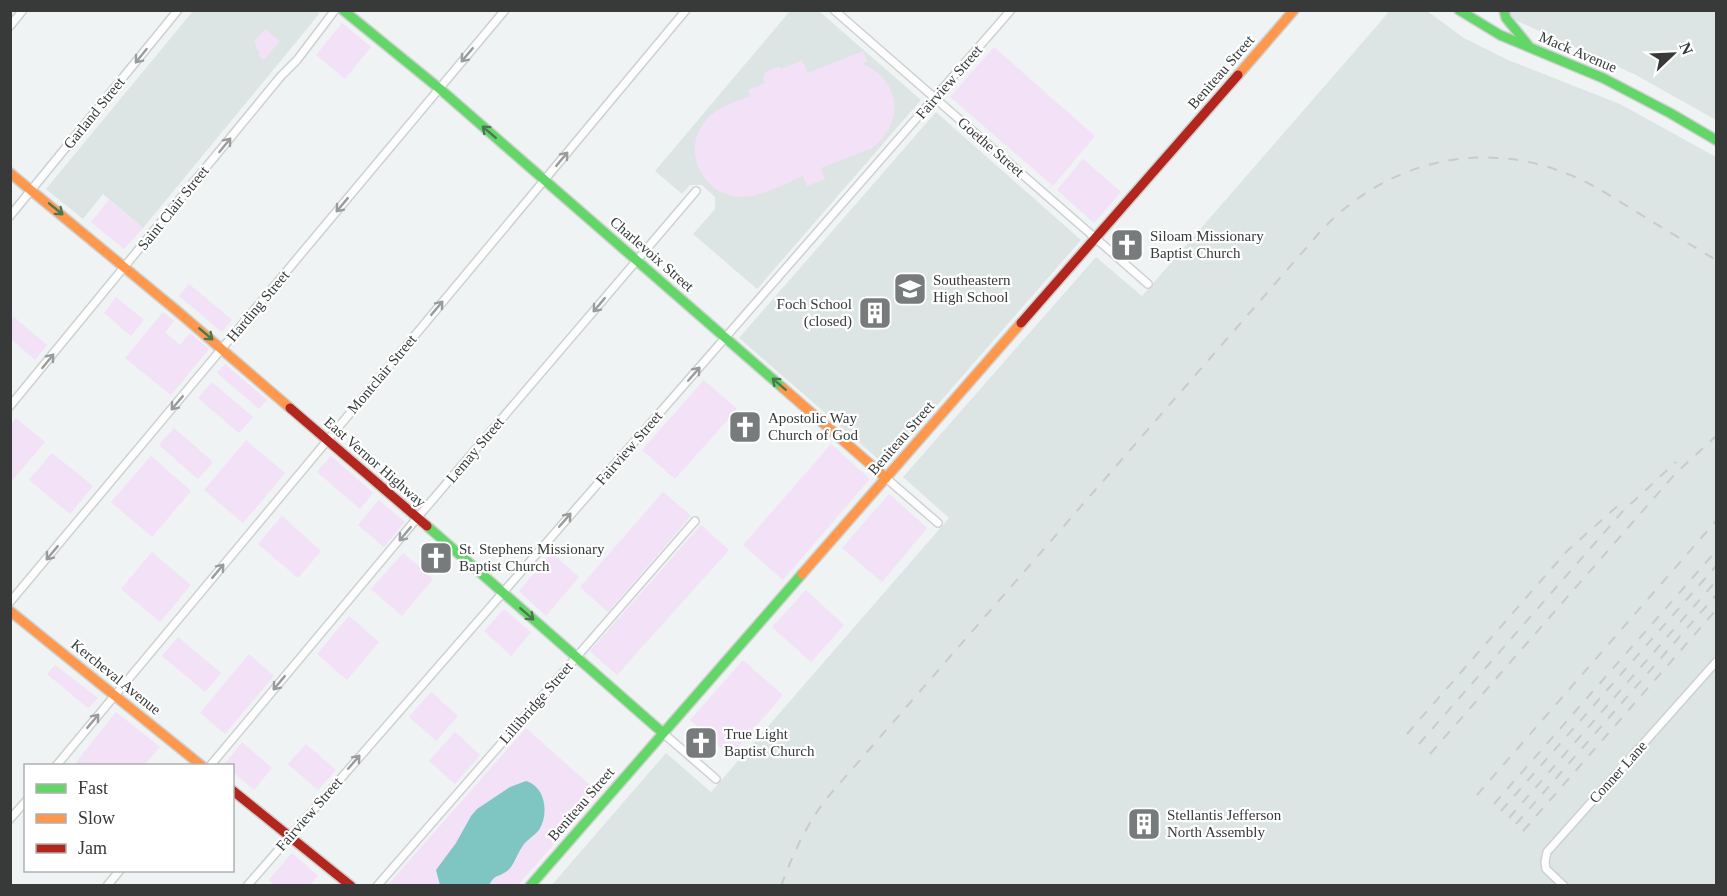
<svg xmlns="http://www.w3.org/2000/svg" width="1727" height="896" font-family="Georgia,serif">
  <rect width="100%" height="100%" fill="#f0f3f3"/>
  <!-- built -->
  <g fill="#dce5e4">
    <polygon points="310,10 320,13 143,228 103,194 83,219 46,189 193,11"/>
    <polygon points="790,11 819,11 921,100 757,289 693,234 715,209 715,197 702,185 690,185 682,194 655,171"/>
    <polygon points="1385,11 1427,11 1464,38 1508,60 1620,104 1716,157 1716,885 551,886 666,753 711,792 949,518 903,477 1096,257 1142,296 1388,13"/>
    <polygon points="1508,11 1716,11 1716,120 1636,75 1513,19"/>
    <polygon points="936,112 1081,240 885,465 739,338"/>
  </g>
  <!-- green -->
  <g fill="#f2e1f7">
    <polygon points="342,23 371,47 345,79 316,55"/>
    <polygon points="265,29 280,41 264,60 258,55 260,52 256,48 257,46 254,42"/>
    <polygon points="994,47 1095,136 1053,186 950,97"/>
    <path d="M863 51 867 61 863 64C901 81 905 122 872 148L821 168 825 179 807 186 803 176C786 183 761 197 742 197 706 197 681 155 703 124 714 108 733 103 750 96L748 90 765 83 763 76 765 75 764 73 779 66 781 69 802 60 808 73Z"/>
    <polygon points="1083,159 1121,192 1094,223 1057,190"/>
    <polygon points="109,200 143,228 124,249 91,222"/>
    <polygon points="189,284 232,320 222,332 179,296"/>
    <polygon points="116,297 144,320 131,336 104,313"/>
    <polygon points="163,312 174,321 165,332 180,345 190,333 209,349 171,395 125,358"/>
    <polygon points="14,317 47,345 35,360 11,339 11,322"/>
    <polygon points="225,364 267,400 259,409 217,373"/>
    <polygon points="704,380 737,409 675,479 642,450"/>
    <polygon points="212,382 253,417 239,433 198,398"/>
    <polygon points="16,418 45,442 11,482 11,425"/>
    <polygon points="174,428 213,462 198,479 159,445"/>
    <polygon points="246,440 285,473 243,523 204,490"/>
    <polygon points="831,444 870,479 783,580 743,545"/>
    <polygon points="52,453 93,486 70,514 29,480"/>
    <polygon points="151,456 191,491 152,537 111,502"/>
    <polygon points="331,456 373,493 360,509 317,472"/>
    <polygon points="663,492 691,516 608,612 580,587"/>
    <polygon points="889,494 927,528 882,582 842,548"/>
    <polygon points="379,500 405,522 384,547 358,525"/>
    <polygon points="282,516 321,551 298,578 258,544"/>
    <polygon points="701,525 729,550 617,675 590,651"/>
    <polygon points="152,552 191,585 160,622 121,589"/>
    <polygon points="403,553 433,579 402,616 371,589"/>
    <polygon points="552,553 579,577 546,616 519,591"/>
    <polygon points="806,590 844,625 811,662 772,627"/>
    <polygon points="504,609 531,632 511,656 484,631"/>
    <polygon points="349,616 379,642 347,680 317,654"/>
    <polygon points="178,637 221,673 205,692 162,656"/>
    <polygon points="249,654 274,676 225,734 200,713"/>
    <polygon points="743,660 783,695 730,756 690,720"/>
    <polygon points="55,665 98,698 88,708 47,674"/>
    <polygon points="431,692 458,716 436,741 409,717"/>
    <polygon points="116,712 160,747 144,765 74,765"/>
    <polygon points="526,728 599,793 518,885 387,886"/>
    <polygon points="455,732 480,755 455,784 429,761"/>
    <polygon points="242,742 272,768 254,790 233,772 232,766 224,765"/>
    <polygon points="306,744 336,770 318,790 288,764"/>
    <polygon points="292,853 318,876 310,885 275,885 269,880"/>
  </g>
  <!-- water -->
  <path fill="#7fc5c1" d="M526 781C546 787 549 814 539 830 534 836 526 840 522 847 517 854 514 866 507 871 498 878 496 873 489 885H440L436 870 456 843 471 816 477 809 510 787Z"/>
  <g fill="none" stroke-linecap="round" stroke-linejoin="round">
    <defs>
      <g id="street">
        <polyline points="834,10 1148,284"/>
        <polyline points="10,26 23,10"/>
        <polyline points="10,216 178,10"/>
        <polyline points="10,406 281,76 297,60 335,10"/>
        <polyline points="886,478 938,523"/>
        <polyline points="10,602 505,10"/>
        <polyline points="663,733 716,779"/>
        <polyline points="56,766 686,10"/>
        <polyline points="210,766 423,511 696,191"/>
        <polyline points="10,819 26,801"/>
        <polyline points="107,886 120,870"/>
        <polyline points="247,886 1011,10"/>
        <polyline points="377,886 695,521"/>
        <polyline points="1564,886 1546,869 1545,862 1547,852 1716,662"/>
      </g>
      <g id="fast">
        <polyline points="343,10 440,89 783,388"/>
        <polyline points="1459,10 1500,35 1603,78 1670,113 1716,140"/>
        <polyline points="1504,10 1506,18 1528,45"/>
        <polyline points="427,526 663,733"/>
        <polyline points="530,886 802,574"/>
      </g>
      <g id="slow">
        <polyline points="1238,75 1294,10"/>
        <polyline points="10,173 176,310 290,408"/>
        <polyline points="783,388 886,478"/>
        <polyline points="802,574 1021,323"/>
        <polyline points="10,611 202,766"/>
      </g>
      <g id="jam">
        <polyline points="1021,323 1238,75"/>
        <polyline points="290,408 427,526"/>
        <polyline points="232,790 351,886"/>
      </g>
    </defs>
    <!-- street casing -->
    <use href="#street" stroke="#ced1d1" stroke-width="10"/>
    <!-- fast casing -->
    <use href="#fast" stroke="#ced1d1" stroke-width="12"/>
    <!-- slow casing -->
    <use href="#slow" stroke="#ced1d1" stroke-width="12"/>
    <!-- jam casing -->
    <use href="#jam" stroke="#ced1d1" stroke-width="12"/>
    <!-- street -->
    <use href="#street" stroke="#fdfdfd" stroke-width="7"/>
    <!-- fast -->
    <use href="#fast" stroke="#63d668" stroke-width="9"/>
    <!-- slow -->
    <use href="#slow" stroke="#ff974d" stroke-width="9"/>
    <!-- jam -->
    <use href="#jam" stroke="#b3261e" stroke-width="9"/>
    <!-- rail -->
    <g stroke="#c9caca" stroke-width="2" stroke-dasharray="10 10" stroke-linecap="butt">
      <polyline points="1407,734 1567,551 1623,501"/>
      <polyline points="1419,744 1623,511 1676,462"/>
      <polyline points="1430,754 1675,474 1716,436"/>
      <polyline points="1477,795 1716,521"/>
      <polyline points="1494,804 1716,551"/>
      <polyline points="1501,811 1716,566"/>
      <polyline points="1509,818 1716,581"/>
      <polyline points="1516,824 1716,595"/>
      <polyline points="1523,831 1716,610"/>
      <path d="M781 886C793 854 806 825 827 798L1320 232C1386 160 1485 137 1575 177 1594 185 1612 197 1630 208 1659 226 1688 243 1716 260"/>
    </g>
  </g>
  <!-- one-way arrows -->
  <defs><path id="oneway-shaft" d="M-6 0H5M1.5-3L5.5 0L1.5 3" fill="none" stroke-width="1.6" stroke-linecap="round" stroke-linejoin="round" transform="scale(1.5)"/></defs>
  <g stroke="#9a9c9c">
    <use href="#oneway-shaft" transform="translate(467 55) rotate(130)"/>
    <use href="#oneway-shaft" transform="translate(141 56) rotate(129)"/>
    <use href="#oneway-shaft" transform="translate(225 145) rotate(-51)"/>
    <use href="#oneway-shaft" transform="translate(562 159) rotate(-50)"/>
    <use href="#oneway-shaft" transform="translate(342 205) rotate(130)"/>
    <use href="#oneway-shaft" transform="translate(599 305) rotate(130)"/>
    <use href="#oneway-shaft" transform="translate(437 308) rotate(-50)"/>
    <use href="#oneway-shaft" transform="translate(48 361) rotate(-51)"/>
    <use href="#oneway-shaft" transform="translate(694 374) rotate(-49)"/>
    <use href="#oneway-shaft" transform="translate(177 403) rotate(130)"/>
    <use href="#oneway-shaft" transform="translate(565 520) rotate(-49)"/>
    <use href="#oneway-shaft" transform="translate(405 534) rotate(130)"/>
    <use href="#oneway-shaft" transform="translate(52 553) rotate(130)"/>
    <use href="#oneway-shaft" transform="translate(218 571) rotate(-50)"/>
    <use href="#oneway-shaft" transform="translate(279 683) rotate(130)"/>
    <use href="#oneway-shaft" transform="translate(93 721) rotate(-50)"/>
    <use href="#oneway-shaft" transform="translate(354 762) rotate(-49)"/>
  </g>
  <g stroke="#49784c">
    <use href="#oneway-shaft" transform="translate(489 132) rotate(-139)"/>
    <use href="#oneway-shaft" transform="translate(56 209) rotate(39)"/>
    <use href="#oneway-shaft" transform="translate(206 334) rotate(40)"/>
    <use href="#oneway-shaft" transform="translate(779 384) rotate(-139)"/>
    <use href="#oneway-shaft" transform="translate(527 614) rotate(41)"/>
  </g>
  <!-- icons -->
  <defs>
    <symbol id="church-square" viewBox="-11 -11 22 22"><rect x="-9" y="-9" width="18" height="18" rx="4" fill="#787b7b" stroke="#fff"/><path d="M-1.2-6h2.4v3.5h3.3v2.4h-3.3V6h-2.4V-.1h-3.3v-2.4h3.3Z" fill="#fff"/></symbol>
    <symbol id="school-square" viewBox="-11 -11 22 22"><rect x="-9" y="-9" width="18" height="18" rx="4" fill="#787b7b" stroke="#fff"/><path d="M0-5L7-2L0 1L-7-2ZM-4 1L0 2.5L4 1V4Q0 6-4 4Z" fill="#fff"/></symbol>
    <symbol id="building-square" viewBox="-11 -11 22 22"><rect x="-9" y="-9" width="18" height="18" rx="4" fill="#787b7b" stroke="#fff"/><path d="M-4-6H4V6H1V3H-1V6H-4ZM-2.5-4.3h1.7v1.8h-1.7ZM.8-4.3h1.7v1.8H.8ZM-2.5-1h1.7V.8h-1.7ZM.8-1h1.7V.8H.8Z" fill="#fff"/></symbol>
  </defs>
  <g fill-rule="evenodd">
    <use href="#church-square" x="1108" y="226" width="38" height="38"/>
    <use href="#school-square" x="891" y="270" width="38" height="38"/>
    <use href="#building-square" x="856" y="294" width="38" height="38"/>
    <use href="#church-square" x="726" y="408" width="38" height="38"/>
    <use href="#church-square" x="417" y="539" width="38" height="38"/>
    <use href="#church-square" x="682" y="724" width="38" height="38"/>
    <use href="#building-square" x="1125" y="805" width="38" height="38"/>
  </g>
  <g text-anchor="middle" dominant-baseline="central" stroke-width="4.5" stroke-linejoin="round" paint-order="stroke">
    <!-- street labels -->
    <g font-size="15" fill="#383a3a" stroke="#fff">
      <text transform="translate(1578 52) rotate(23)">Mack Avenue</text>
      <text transform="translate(1221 72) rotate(-49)">Beniteau Street</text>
      <text transform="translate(949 82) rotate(-49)">Fairview Street</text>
      <text transform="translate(94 113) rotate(-51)">Garland Street</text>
      <text transform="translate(991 147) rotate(41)">Goethe Street</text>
      <text transform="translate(173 208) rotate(-51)">Saint Clair Street</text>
      <text transform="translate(652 254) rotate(41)">Charlevoix Street</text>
      <text transform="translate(258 306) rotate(-50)">Harding Street</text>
      <text transform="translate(382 374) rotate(-50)">Montclair Street</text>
      <text transform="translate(901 438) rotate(-49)">Beniteau Street</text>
      <text transform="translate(629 448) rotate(-49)">Fairview Street</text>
      <text transform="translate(475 450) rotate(-50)">Lemay Street</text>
      <text transform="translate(375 462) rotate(41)">East Vernor Highway</text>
      <text transform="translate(116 677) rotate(39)">Kercheval Avenue</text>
      <text transform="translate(536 703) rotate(-49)">Lillibridge Street</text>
      <text transform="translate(1618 772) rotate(-48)">Conner Lane</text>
      <text transform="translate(581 804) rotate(-49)">Beniteau Street</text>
      <text transform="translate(309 814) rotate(-49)">Fairview Street</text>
    </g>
    <!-- poi labels -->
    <g font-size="15" fill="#383a3a" stroke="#fff" text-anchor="start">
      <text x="1150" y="236">Siloam Missionary<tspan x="1150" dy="17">Baptist Church</tspan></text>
      <text x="933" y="280">Southeastern<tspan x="933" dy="17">High School</tspan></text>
      <text x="852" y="304" text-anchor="end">Foch School<tspan x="852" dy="17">(closed)</tspan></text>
      <text x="768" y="418">Apostolic Way<tspan x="768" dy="17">Church of God</tspan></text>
      <text x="459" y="549">St. Stephens Missionary<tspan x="459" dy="17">Baptist Church</tspan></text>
      <text x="724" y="734">True Light<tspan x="724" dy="17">Baptist Church</tspan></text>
      <text x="1167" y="815">Stellantis Jefferson<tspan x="1167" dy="17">North Assembly</tspan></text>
    </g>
  </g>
  <!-- border -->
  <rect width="1727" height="896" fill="none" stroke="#383a3a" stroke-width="24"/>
  <!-- legend -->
  <rect x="24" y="764" width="210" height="108" fill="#ffffff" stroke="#afb0b0" stroke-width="1.5"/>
  <rect x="36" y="784" width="30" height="9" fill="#63d668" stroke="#afb0b0" stroke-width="1.5"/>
  <text x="78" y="794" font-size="18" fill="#383a3a">Fast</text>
  <rect x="36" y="814" width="30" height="9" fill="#ff974d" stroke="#afb0b0" stroke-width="1.5"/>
  <text x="78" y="824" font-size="18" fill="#383a3a">Slow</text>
  <rect x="36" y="844" width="30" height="9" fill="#b3261e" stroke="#afb0b0" stroke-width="1.5"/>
  <text x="78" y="854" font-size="18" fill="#383a3a">Jam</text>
  <!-- north arrow -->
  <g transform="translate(1673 54) rotate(67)" stroke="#ffffff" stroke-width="4.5" paint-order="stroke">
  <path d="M0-4.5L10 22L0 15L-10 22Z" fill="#383a3a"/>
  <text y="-9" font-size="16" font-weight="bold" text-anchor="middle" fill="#383a3a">N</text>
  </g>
</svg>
